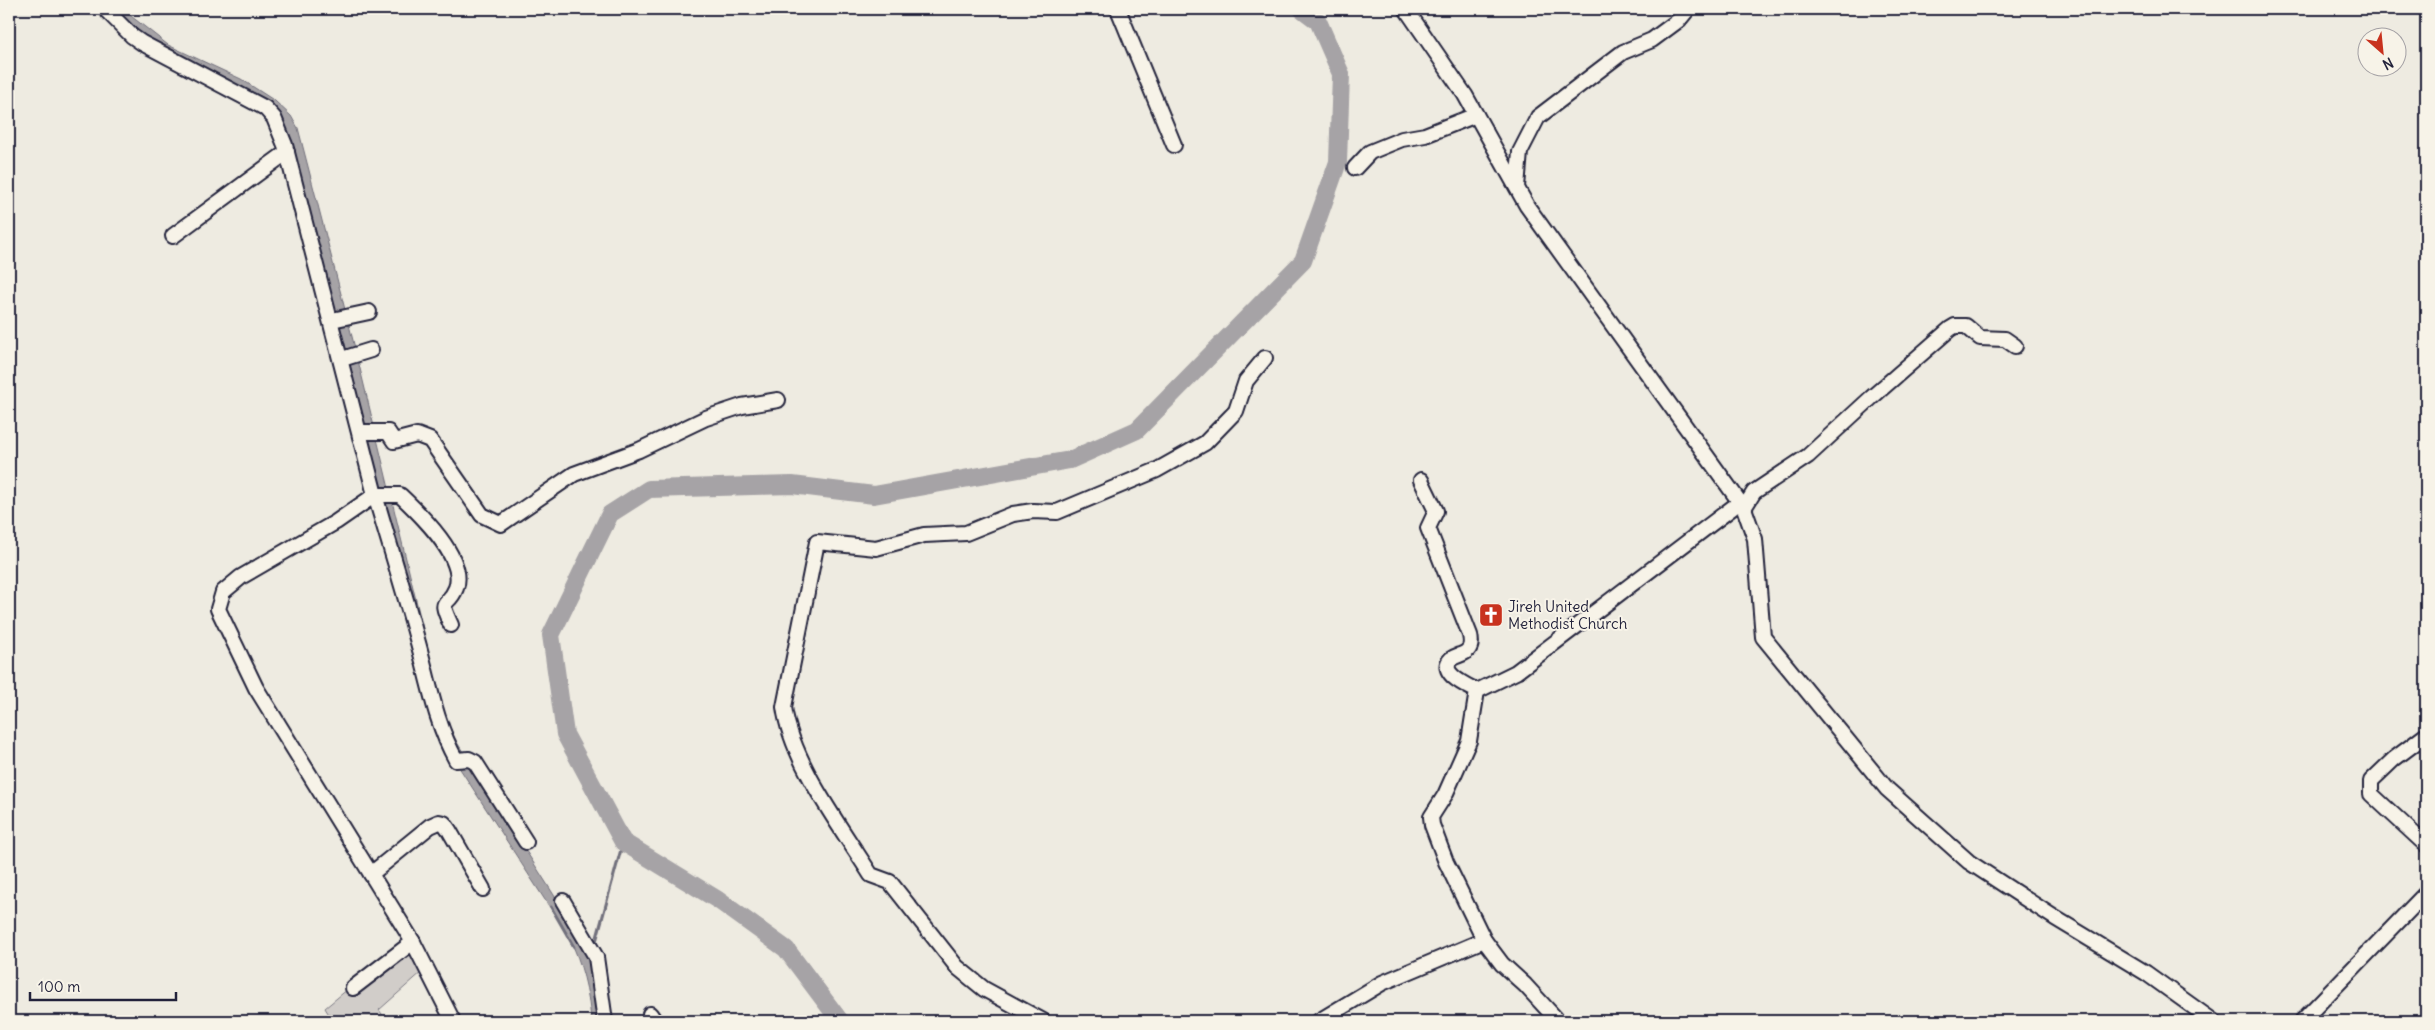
<svg xmlns="http://www.w3.org/2000/svg" width="2435" height="1030" font-family="Delius,sans-serif">
  <rect width="100%" height="100%" fill="#eeebe1"/>
  <filter id="ink" filterUnits="userSpaceOnUse"><feTurbulence type="fractalNoise" baseFrequency=".02" numOctaves="2"/><feDisplacementMap in="SourceGraphic" scale="10" xChannelSelector="R" yChannelSelector="G"/><feConvolveMatrix kernelMatrix="1 2 1 2 8 2 1 2 1" color-interpolation-filters="sRGB"/></filter>
  <g filter="url(#ink)">
    <!-- green -->
    <polygon fill="#d1cdc9" stroke="#7a7882" points="407,940 423,971 379,1010 387,1021 333,1021 325,1008"/>
    <!-- water -->
    <path fill="#a6a3a6" stroke="#716f7b" d="M110 9H122L168 45 241 79 275 101 291 116 298 128 356 352 444 716 458 744 580 936 591 960 598 1021H591C589 991 582 964 569 937L455 761 433 722 279 114 155 47Z"/>
    <g fill="none" stroke-linecap="round" stroke-linejoin="round">
      <!-- stream -->
      <g stroke="#716f7b" stroke-width="3">
        <polyline points="551,907 574,947"/>
        <polyline points="595,945 623,842"/>
      </g>
      <!-- river -->
      <polyline stroke="#a6a3a6" stroke-width="18" points="840,1021 786,949 718,900 623,842 565,734 551,635 610,514 649,489 792,485 874,495 1070,460 1137,430 1303,261 1338,162 1341,74 1318,21 1302,9"/>
      <defs>
        <g id="minor">
          <polyline points="105,9 132,36 142,43 265,108 274,118 285,145 375,495 336,522 241,577 223,592 218,609 256,688 413,942 453,1021"/>
          <polyline points="1118,9 1174,145"/>
          <polyline points="1406,9 1465,95 1527,206 1744,508 1755,539 1763,637 1887,789 1969,862 2055,918 2146,973 2213,1021"/>
          <polyline points="1355,168 1370,152 1402,139 1425,135 1476,115"/>
          <polyline points="1517,187 1520,152 1538,117 1623,52 1652,40 1679,20 1688,9"/>
          <polyline points="173,236 287,152"/>
          <polyline points="332,320 369,312"/>
          <polyline points="342,359 371,350"/>
          <polyline points="360,432 388,432 394,441 417,435 430,440 482,515 501,524 574,474 639,450 706,418 742,406 778,400"/>
          <path d="M1421 480 1436 511 1428 528 1470 635C1471 640 1472 646 1468 650 1464 655 1456 655 1451 659 1437 673 1468 686 1477 691L1469 741 1445 795 1431 817 1432 825 1446 862 1484 940 1502 964 1525 985 1558 1021"/>
          <polyline points="1744,508 1754,492 1808,456 1871,398 1950,329 1955,326 1966,326 1980,338 2005,339 2015,346"/>
          <path d="M451 625C437 595 448 609 456 588 467 558 419 513 400 495H375C389 543 404 591 417 639 429 681 435 722 456 760L469 759 475 762 526 842"/>
          <polyline points="1477,691 1516,672 1740,502"/>
          <polyline points="2426,735 2394,759 2371,781 2371,794 2426,845"/>
          <polyline points="371,874 430,826 439,822 444,823 449,830 483,889"/>
          <polyline points="563,901 596,957 605,1021"/>
          <polyline points="353,988 413,942"/>
          <polyline points="650,1014 655,1021"/>
          <path d="M1043 1021 984 989 957 967 890 882 871 875C841 827 792 763 784 707L817 542 876 548 924 535 966 533 1013 514 1033 511 1057 512 1157 470 1205 443 1236 411 1246 381 1265 358"/>
          <polyline points="1319,1021 1382,983 1484,940"/>
          <polyline points="2302,1021 2426,893"/>
        </g>
      </defs>
      <!-- minor casing -->
      <use href="#minor" stroke="#22223b" stroke-width="18"/>
      <!-- minor -->
      <use href="#minor" stroke="#f7f3e8" stroke-width="14"/>
    </g>
  </g>
  <!-- icons -->
  <defs>
    <symbol id="church-square" viewBox="-11 -11 22 22"><rect x="-9" y="-9" width="18" height="18" rx="4" fill="#c8321e" stroke="#f7f3e8"/><path d="M-1.2-6h2.4v3.5h3.3v2.4h-3.3V6h-2.4V-.1h-3.3v-2.4h3.3Z" fill="#fff"/></symbol>
  </defs>
  <g fill-rule="evenodd">
    <use href="#church-square" x="1477" y="601" width="28" height="28"/>
  </g>
  <g text-anchor="middle" dominant-baseline="central" stroke-width="4" stroke-linejoin="round" paint-order="stroke">
    <!-- poi labels -->
    <g font-size="15" fill="#22223b" stroke="#f7f3e8" text-anchor="start">
      <text x="1508" y="606">Jireh United<tspan x="1508" dy="17">Methodist Church</tspan></text>
    </g>
  </g>
  <!-- margin -->
  <rect width="2435" height="1030" fill="none" stroke="#f7f3e8" stroke-width="30"/>
  <rect x="15" y="15" width="2405" height="1000" fill="none" stroke="#22223b" stroke-width="2" filter="url(#ink)"/>
  <!-- north arrow -->
  <g transform="translate(2382 52) rotate(153)"><circle r="24" fill="#f7f3e8" stroke="#a29fa3"/>
  <path d="M0-4L9 19L0 12L-9 19Z" fill="#c8321e"/>
  <text y="-8" font-size="14" font-weight="bold" text-anchor="middle" fill="#22223b">N</text>
  </g>
  <!-- scale -->
  <path d="M30 992v8h146v-8" fill="none" stroke="#22223b" stroke-width="2.5"/>
  <text x="38" y="992" font-size="15" fill="#22223b" stroke="#f7f3e8" stroke-width="4" paint-order="stroke">100 m</text>
</svg>
